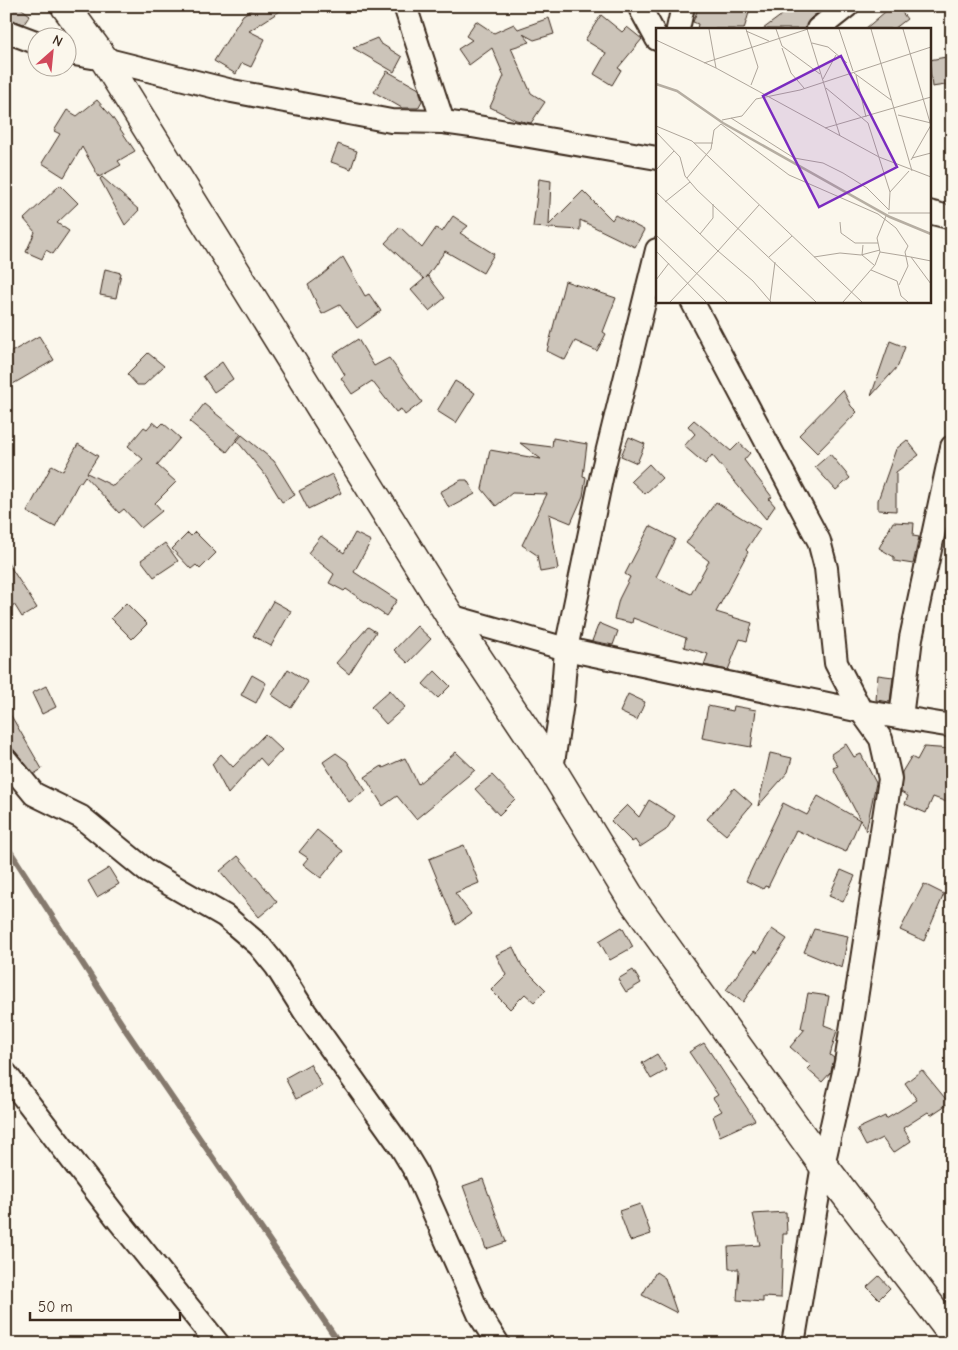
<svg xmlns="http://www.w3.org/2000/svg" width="958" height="1350" font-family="'Comic Neue',sans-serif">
  <rect width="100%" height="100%" fill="#fbf7ec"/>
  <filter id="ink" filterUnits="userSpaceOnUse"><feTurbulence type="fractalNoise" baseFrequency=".02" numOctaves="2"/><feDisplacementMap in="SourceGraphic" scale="10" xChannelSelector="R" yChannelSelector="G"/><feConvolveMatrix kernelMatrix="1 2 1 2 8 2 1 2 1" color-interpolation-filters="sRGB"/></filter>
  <g filter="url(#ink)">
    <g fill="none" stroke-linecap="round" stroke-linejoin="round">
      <!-- stream -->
      <polyline stroke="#85796d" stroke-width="6" points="6,845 127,1032 340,1344"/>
    </g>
    <!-- building -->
    <g fill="#ccc4b9" stroke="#3b2a1e">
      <polygon points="10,6 18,6 30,15 24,24 6,18 6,11"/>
      <polygon points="257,6 288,6 249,31 265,39 251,67 242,63 236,74 214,61 243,15"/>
      <polygon points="699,6 751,6 744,29 697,29 698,24 693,22"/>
      <polygon points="794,6 814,6 819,11 810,19 805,29 763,29"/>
      <polygon points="892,6 897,6 907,19 894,29 865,29"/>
      <polygon points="601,15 622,32 627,27 642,39 618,68 621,70 612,85 594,74 606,53 585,40"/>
      <polygon points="549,18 554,34 534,40 523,34 530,42 511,48 531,93 545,102 531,123 516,120 490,107 504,76 492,48 469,65 458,49 472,40 466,36 476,21 494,33 514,24 518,29"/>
      <polygon points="377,38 380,43 402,57 394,72 353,48"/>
      <polygon points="952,56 952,84 932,87 929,60"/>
      <polygon points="387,71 419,89 422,101 418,108 402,108 374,92"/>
      <polygon points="97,100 112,117 135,151 118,161 121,165 99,177 82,147 64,177 42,163 60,134 54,131 67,110 77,116"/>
      <polygon points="338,144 357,151 351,169 331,162"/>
      <polygon points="102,177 139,210 125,225 100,179"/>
      <polygon points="539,179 551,181 549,225 583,191 612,220 615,215 644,230 635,247 580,220 580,230 533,227"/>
      <polygon points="60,185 78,203 57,223 69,231 53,254 46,250 42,259 26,252 35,232 24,219"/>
      <polygon points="453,216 468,226 460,233 494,254 483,273 445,251 426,278 428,276 445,298 429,311 411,290 424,279 385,243 400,227 422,248 436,228 442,232"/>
      <polygon points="343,257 365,296 369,294 381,311 357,328 340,305 322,314 308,285 322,275"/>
      <polygon points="105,269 121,273 116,298 100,295"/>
      <polygon points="565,281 616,298 603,332 606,334 597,351 575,341 565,360 547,351"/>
      <polygon points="39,336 54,360 6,388 6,355"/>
      <polygon points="358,339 374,366 389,358 422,402 405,415 401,409 396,412 372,381 352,394 341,378 345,375 333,355"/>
      <polygon points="890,341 905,347 898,366 871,396"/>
      <polygon points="148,353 164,366 144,385 137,385 127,374"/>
      <polygon points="222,362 233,379 214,392 203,376"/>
      <polygon points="455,381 475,393 456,423 437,411"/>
      <polygon points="843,390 851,406 857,412 817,453 799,435"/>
      <polygon points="204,404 241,434 227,452 190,422"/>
      <polygon points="694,420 731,451 739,443 750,453 744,460 772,497 769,499 775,506 766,519 712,455 705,464 684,446 695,434 688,426"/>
      <polygon points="153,422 159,427 163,423 180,438 157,465 176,482 155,503 162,511 141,528 124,509 119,513 85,476 81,482 79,482 55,527 27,512 52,465 63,471 78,444 98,456 87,473 113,486 143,459 128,446 144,427 147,429"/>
      <polygon points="242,435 274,461 295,495 282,502 266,476 237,441"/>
      <polygon points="629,437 645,444 637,463 621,456"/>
      <polygon points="553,438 587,444 583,476 586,477 583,496 571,523 549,514 558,569 540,572 537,555 522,545 547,494 512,493 496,506 482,489 490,450 541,459 520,443 552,447"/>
      <polygon points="907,440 919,455 896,472 896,511 878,510 878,500 896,449"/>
      <polygon points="830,454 850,478 836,490 815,467"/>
      <polygon points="649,464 662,478 645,494 631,481"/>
      <polygon points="332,474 341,493 308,509 299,491"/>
      <polygon points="461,480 467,480 475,494 449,508 440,492"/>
      <polygon points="716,502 760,529 746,550 748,552 716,612 752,623 747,641 740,639 728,670 704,665 708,654 684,647 686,638 633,618 632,623 614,619 619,599 630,577 625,574 650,526 675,539 656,577 691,594 709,561 686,543"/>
      <polygon points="893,522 914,523 913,536 919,537 913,564 894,561 894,557 879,548"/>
      <polygon points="195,532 216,553 200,569 196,565 191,569 172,549 188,533 191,536"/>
      <polygon points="355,533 371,541 354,572 397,600 386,616 346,589 344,591 329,583 334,574 308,553 321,536 344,553"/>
      <polygon points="165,543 178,561 154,577 141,560"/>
      <polygon points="6,560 37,608 22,617 14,604 6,618"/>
      <polygon points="273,601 291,611 271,646 253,636"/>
      <polygon points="126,603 147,624 132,639 111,618"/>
      <polygon points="599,623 618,631 613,645 592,641"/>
      <polygon points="417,626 431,639 408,663 394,650"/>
      <polygon points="368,627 376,632 349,674 336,663"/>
      <polygon points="288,669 308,682 291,708 272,695"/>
      <polygon points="435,671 450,686 438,698 423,684"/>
      <polygon points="252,675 266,683 256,703 241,695"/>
      <polygon points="878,675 893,677 890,702 876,700"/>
      <polygon points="46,686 56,707 42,714 32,693"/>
      <polygon points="390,690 405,707 386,724 371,707"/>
      <polygon points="628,694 645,702 637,720 620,712"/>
      <polygon points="708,706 733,711 734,706 756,710 751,747 702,738"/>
      <polygon points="6,707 42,769 34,774 13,749 6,735"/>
      <polygon points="265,734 282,750 267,766 260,758 228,794 212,764 221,754 233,767"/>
      <polygon points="846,744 854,757 861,754 876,783 866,831 833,768 838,766 831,754"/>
      <polygon points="924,747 952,749 952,804 933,797 926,813 905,804 908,796 901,792 902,772 911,757 917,760"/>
      <polygon points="456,752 475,770 416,819 397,796 383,806 365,777 382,766 383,768 405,758 418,784"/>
      <polygon points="336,753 347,761 366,791 349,802 323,762"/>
      <polygon points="770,753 792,758 788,772 758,806"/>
      <polygon points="492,775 515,799 499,815 475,789"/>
      <polygon points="734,788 752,804 726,835 707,819"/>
      <polygon points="818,796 860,820 846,852 796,830 768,887 765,886 763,889 746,881 783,803 807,815"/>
      <polygon points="649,800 675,816 666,830 640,847 635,840 632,842 611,821 627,805 639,817"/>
      <polygon points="317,830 343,851 321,878 303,864 308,858 299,852"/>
      <polygon points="464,845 479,883 455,893 471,914 456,925 429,859"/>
      <polygon points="238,856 277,902 259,917 220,871"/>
      <polygon points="109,868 119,884 97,897 88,881"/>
      <polygon points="841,870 855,876 843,902 829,896"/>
      <polygon points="924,884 944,894 924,941 900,930"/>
      <polygon points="622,927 633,947 610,960 599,941"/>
      <polygon points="772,929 787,939 743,1002 726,990 754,951 757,953"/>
      <polygon points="814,929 848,936 842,968 804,952"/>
      <polygon points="513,947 522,966 546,990 534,1002 525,994 510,1009 491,990 506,975 496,955"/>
      <polygon points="633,970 641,983 626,992 618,979"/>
      <polygon points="808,993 829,996 824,1025 837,1030 830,1055 834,1058 831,1072 822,1082 807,1069 811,1065 790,1047 805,1029 801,1028"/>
      <polygon points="704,1043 755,1120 720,1136 713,1116 722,1111 713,1098 718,1095 689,1052"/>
      <polygon points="657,1054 667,1070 651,1079 642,1063"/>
      <polygon points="310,1064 322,1086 296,1099 285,1078"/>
      <polygon points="922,1070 949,1103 931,1115 928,1112 903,1128 911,1141 893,1153 882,1138 866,1146 857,1129 885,1116 886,1119 917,1100 905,1083"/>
      <polygon points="483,1179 506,1242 486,1249 463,1186"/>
      <polygon points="640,1204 651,1234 630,1241 619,1211"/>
      <polygon points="786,1212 787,1234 783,1234 781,1298 763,1297 763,1302 737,1300 739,1269 729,1269 728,1247 760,1245 753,1214"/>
      <polygon points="656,1272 665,1278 677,1313 642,1295"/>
      <polygon points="879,1276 890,1288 879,1299 867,1287"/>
    </g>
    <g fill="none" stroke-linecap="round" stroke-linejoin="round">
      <defs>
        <g id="street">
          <polyline points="405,6 443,122"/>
          <polyline points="639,6 657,39"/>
          <polyline points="678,29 683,6"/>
          <polyline points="818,29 847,6"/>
          <polyline points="6,31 38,43"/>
          <polyline points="68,53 104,59 232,91 391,121 443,122 472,126 657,158"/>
          <polyline points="929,212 952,218"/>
          <polyline points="692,301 819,541 826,568 836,663 861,711 881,739 890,779 846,1063 823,1165 793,1344"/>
          <polyline points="450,616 566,649 861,711 952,726"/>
          <polyline points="901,717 911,638 952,447"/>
          <polyline points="6,760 34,794 81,817 147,871 225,916 259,945 276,966 305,1012 401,1147 416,1172 479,1314 498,1344"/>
          <polyline points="552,769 562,703 566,649 603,469 657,250"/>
          <polyline points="6,1074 116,1217 218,1344"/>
        </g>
        <polyline id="secondary" points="65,6 104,59 450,616 552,769 629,895 823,1165 952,1334"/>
      </defs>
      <!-- street casing -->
      <use href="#street" stroke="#3b2a1e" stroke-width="26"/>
      <!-- secondary casing -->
      <use href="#secondary" stroke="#3b2a1e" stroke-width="31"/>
      <!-- street -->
      <use href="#street" stroke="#fbf7ec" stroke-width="22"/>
      <!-- secondary -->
      <use href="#secondary" stroke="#fbf7ec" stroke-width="28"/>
    </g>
  </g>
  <!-- overview -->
  <g transform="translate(656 28)">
    <rect width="275" height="275" fill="#fbf7ec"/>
    <path fill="none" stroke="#b6aea2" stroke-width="2.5" d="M0 56 21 63 67 95 234 189 275 206"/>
    <path fill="none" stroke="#aea59a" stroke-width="1" d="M53 1 60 40 223 129 275 149M90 1 102 39 95 57M120 1 126 18 164 46M151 1 184 108M183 1 197 43M215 1 256 143M247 1 275 98M90 3 113 13M0 12 60 40M156 15 172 19 191 35M126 20 135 45 148 60M48 35 152 1M198 45 235 72M200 47 210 89M167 51 180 27M170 60 212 95 234 164M242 87 275 95M75 90 138 130 167 135 187 145 211 160 233 182M66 92 86 88 100 71 144 62 275 19M0 98 36 113 206 274M169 100 275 69M0 104 24 129 29 148 41 162 160 274M38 115H57M256 130 275 125M255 132 275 97M0 142 18 123M31 150 55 121 58 102 65 96 133 147 222 186 240 200 252 218 249 224 252 238 243 257M0 164 62 223 14 274M9 174 34 154M103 177 62 223 97 253 115 274M233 182 234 164 253 143M232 185H275M184 194 185 205 199 215H222M44 206 57 190V176M0 207 71 274M207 217 206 227 218 237M0 223 50 274M224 224 255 229 275 256M113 229 136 208M158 229 184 225 205 227 224 222M255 229 275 233M215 242 241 253 245 268 252 274M0 252 13 235M114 273 119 234M187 274 219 237 224 224 221 210 230 188"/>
    <path fill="#7b2cbf" fill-opacity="0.15" stroke="#7b2cbf" stroke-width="2.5" d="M185 28 241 139 163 179 107 68Z"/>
    <rect width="275" height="275" fill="none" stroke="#3b2a1e" stroke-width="2.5"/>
  </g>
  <!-- margin -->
  <rect width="958" height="1350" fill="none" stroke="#fbf7ec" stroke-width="25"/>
  <rect x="12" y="12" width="933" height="1325" fill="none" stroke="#3b2a1e" stroke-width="2" filter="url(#ink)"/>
  <!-- north arrow -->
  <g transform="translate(52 52) rotate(27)"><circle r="24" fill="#fbf7ec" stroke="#aea59a"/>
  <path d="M0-4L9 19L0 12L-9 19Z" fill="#d1495b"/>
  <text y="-8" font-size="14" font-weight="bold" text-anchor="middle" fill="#3b2a1e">N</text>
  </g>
  <!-- scale -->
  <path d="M30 1312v8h150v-8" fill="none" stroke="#3b2a1e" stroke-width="2.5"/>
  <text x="38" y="1312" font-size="15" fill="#3b2a1e" stroke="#fbf7ec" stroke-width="4" paint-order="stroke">50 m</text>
</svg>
